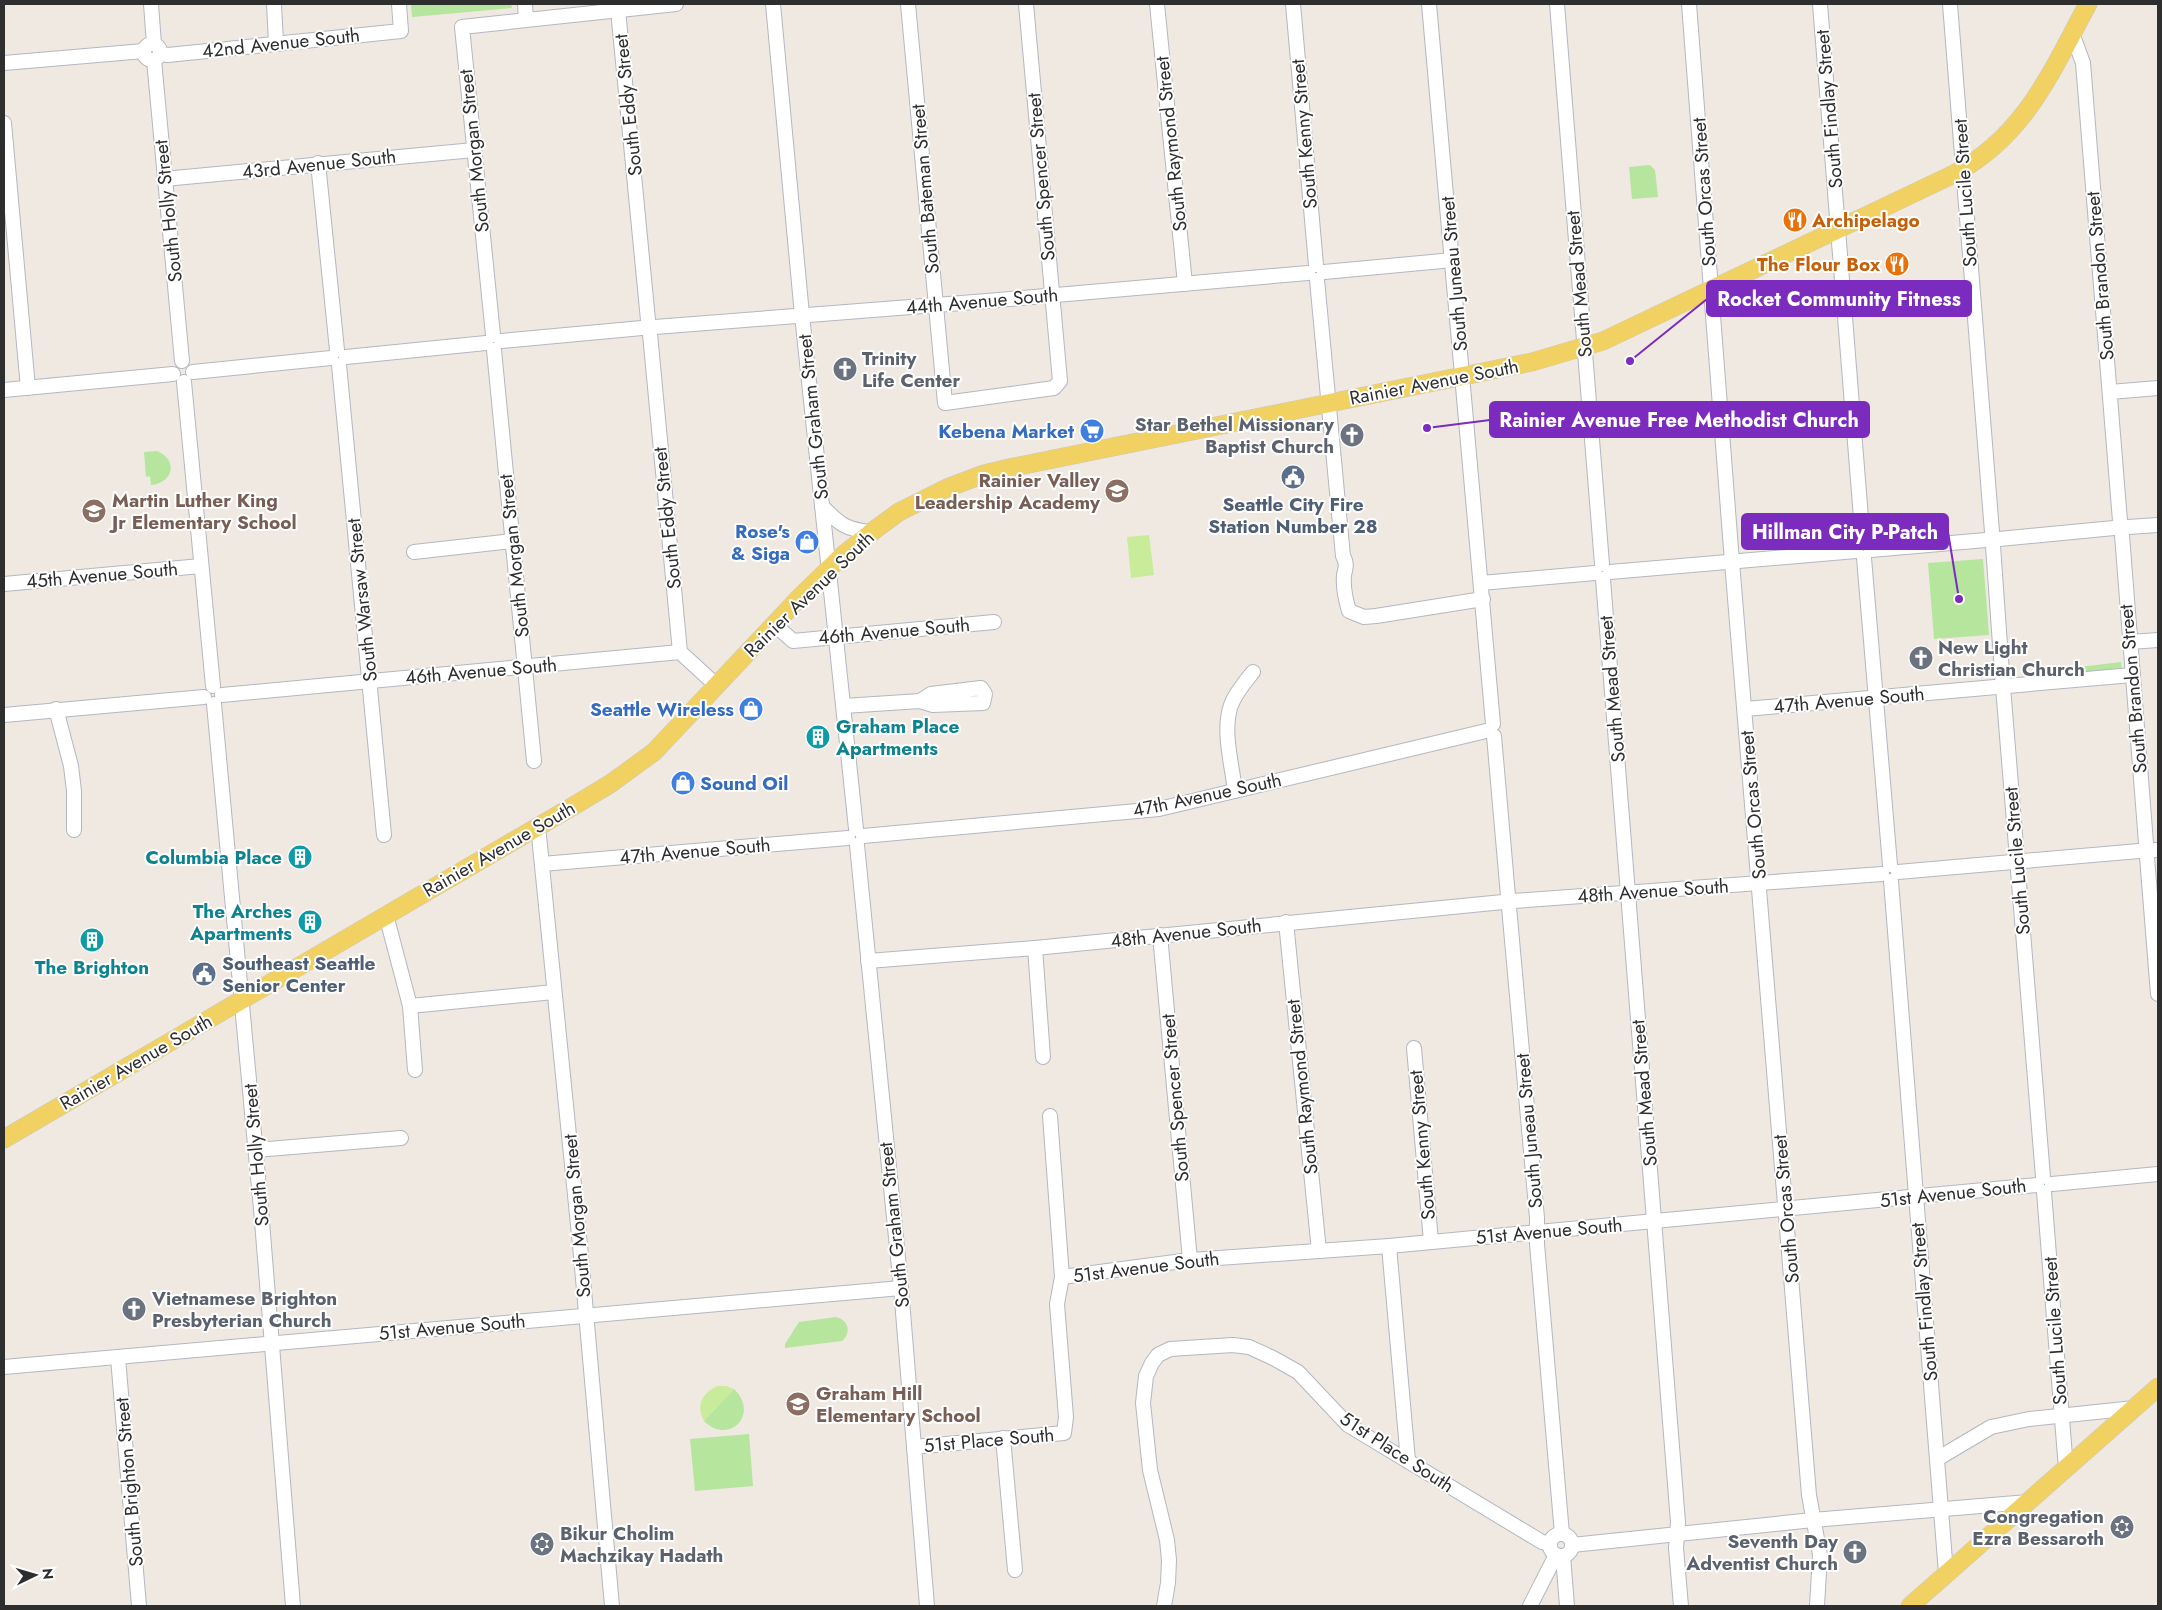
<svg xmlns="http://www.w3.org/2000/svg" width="2162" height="1610" font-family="Jost,sans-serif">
  <rect width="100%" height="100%" fill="#efe9e1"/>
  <!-- green -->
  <g fill="#b6e59e">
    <polygon points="411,4 511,4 512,8 412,17"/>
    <polygon points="1650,165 1655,170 1658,197 1632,199 1629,167"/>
    <path d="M157 451C178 459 174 483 151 485L150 476 146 477 144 452Z"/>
    <polygon points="1983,559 1989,635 1934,639 1928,563"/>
    <polygon points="2121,662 2122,671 2072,675 2071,668"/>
    <path d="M836 1317C848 1320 852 1332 842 1341L785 1348V1344L799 1322Z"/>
    <path d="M734 1389C760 1414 729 1446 704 1421Z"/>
    <polygon points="749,1434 753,1486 695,1491 690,1439"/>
  </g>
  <!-- pitch -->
  <g fill="#c9ec9a">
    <polygon points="1149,535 1154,575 1131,578 1127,537"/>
    <path d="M717 1386H726L734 1389 704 1421C696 1406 701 1394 717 1386Z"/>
  </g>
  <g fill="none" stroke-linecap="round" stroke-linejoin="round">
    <defs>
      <g id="minor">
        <polyline points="151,4 154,44"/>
        <polyline points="274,4 276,43"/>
        <polyline points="525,4 526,19"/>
        <polyline points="773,4 802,315 856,829"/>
        <polyline points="908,4 945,403 1054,388 1060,381 1026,4"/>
        <polyline points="1157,4 1185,284"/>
        <polyline points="1293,4 1316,265"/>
        <polyline points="1429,4 1493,724"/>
        <polyline points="1557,4 1602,564"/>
        <polyline points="1689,4 1732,562 1809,1495 1820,1555 1817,1606"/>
        <polyline points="1820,4 1863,543"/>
        <polyline points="1950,4 1992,532"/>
        <polyline points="618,10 648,320"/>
        <polyline points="2072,33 2083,63 2120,521"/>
        <circle cx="152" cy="52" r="8"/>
        <polyline points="160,54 168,55 401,31 399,4"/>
        <polyline points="154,60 182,361"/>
        <polyline points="4,63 144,51"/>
        <polyline points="4,123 28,388"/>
        <polyline points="318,163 337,350"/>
        <polyline points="164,179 474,150"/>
        <polyline points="1324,272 1453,260"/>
        <path d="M1317 280 1343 556C1347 563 1346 567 1344 575 1343 586 1346 601 1349 611L1364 617 1376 616 1483 599"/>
        <polyline points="655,327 987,301 1308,273"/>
        <polyline points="650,334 680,652 717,686"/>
        <polyline points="493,335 462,27 676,4"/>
        <polyline points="501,341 642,328"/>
        <polyline points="494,350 534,761"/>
        <polyline points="346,357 486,343"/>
        <polyline points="339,365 384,835"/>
        <polyline points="193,372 331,358"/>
        <polyline points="184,382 213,686"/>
        <polyline points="4,390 173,374"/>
        <polyline points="2110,392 2158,388"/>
        <path d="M822 506C839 524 846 530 872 532"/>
        <polyline points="2128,527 2158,525"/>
        <polyline points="2122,535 2146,843"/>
        <polyline points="1999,539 2114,528"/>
        <polyline points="1993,546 2003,687 2043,1177"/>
        <polyline points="1871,550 1986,540"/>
        <polyline points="414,552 512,541"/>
        <polyline points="1864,558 1890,865"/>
        <polyline points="1610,572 1856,551"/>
        <polyline points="1603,579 1678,1522 1676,1548 1681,1606"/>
        <polyline points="1481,583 1595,573"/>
        <polyline points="4,584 201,566"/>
        <polyline points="774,624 793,641 994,622"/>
        <polyline points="2130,642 2158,640"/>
        <polyline points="222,695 680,652"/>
        <polyline points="214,704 261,1209 293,1606"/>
        <polyline points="844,706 920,701 931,694 981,688 985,694 983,703 933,705 920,701"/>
        <polyline points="56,709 71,766 74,791 74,830"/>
        <polyline points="1745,709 2132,675"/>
        <polyline points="4,715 204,697"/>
        <polyline points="1494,736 1508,896"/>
        <path d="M1235 791C1232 764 1222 731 1231 705 1236 692 1245 682 1253 672"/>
        <polyline points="538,826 580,1245 612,1606"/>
        <polyline points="863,836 1159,809 1486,731"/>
        <polyline points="857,845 901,1288 927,1606"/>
        <polyline points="2154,850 2158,850"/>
        <polyline points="2147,857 2158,994"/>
        <polyline points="542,864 848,838"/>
        <polyline points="1898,872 2139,851"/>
        <polyline points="1891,881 1946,1573"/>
        <polyline points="1514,901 1882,874"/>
        <polyline points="1509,907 1537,1218 1537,1244 1562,1534"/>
        <polyline points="386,915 410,1006 415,1070"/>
        <polyline points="1286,922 1319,1251"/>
        <polyline points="1160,935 1190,1260"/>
        <polyline points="1035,948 1043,1057"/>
        <polyline points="868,961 1035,948 1503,902"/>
        <polyline points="410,1006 554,992"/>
        <polyline points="1414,1048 1431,1241"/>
        <polyline points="256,1150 401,1138"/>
        <polyline points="2052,1184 2158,1174"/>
        <polyline points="2044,1192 2066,1469"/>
        <polyline points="1389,1246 1408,1461"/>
        <polyline points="1062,1277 1190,1260 1389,1246 2037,1185"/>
        <polyline points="118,1358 139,1606"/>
        <polyline points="4,1367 901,1288"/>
        <polyline points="1003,1438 1015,1570"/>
        <polyline points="914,1447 1064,1433 1066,1417 1057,1304 1062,1277 1050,1116"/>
        <polyline points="1937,1459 1991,1427 2029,1419 2134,1408"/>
        <circle cx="1561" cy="1545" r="11"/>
        <polyline points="1572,1545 1813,1520 2028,1502"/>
        <polyline points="1563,1556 1567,1606"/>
        <polyline points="1164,1606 1168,1583 1169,1560 1167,1540 1150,1470 1143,1403 1146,1376 1152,1363 1158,1355 1170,1349 1233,1345 1249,1347 1273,1358 1298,1372 1348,1425 1542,1542 1550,1544"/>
        <polyline points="1530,1606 1556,1555"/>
      </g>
      <g id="major">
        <path d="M4 1139 575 805 610 784 654 752 799 598 842 556 877 528 899 512 947 488 984 474 1009 468 1532 362 1603 341 1954 174C2026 135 2051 72 2088 4"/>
        <polyline points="1910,1606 2158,1387"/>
      </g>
    </defs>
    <!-- minor casing -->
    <use href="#minor" stroke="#b4b7c1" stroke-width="16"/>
    <!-- major casing -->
    <use href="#major" stroke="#c9c9c9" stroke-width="19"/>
    <!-- minor -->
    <use href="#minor" stroke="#fff" stroke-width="14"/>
    <!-- major -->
    <use href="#major" stroke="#f2d163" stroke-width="18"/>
  </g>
  <!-- icons -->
  <defs>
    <symbol id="restaurant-disc" viewBox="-11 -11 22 22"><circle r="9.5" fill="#e8710a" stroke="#fff"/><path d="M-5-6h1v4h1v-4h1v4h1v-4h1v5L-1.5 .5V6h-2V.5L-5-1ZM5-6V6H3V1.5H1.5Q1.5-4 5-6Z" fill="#fff"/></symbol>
    <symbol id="church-disc" viewBox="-11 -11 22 22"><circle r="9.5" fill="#6b7280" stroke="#fff"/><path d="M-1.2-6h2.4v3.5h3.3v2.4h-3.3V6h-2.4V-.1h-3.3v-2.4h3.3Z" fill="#fff"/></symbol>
    <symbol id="supermarket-disc" viewBox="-11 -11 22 22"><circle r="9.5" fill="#3f7fe0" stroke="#fff"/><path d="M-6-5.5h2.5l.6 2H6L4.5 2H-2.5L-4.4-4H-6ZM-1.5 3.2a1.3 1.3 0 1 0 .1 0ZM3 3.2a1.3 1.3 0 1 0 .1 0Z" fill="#fff"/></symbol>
    <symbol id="civic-disc" viewBox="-11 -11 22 22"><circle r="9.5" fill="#5c6f8a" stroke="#fff"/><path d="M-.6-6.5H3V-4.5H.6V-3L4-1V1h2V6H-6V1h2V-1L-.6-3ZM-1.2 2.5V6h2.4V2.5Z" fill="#fff"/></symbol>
    <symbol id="school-disc" viewBox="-11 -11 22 22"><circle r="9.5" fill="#8d6e63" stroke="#fff"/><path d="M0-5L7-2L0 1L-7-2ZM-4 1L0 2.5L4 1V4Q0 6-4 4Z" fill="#fff"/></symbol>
    <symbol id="shop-disc" viewBox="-11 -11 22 22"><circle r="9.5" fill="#3f7fe0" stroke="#fff"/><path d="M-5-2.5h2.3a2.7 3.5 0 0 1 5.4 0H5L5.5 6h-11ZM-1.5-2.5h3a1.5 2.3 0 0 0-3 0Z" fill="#fff"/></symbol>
    <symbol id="building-disc" viewBox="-11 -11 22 22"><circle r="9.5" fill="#0f9aa8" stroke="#fff"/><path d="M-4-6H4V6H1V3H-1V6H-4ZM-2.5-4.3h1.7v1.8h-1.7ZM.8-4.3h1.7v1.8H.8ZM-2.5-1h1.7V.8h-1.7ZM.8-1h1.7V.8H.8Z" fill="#fff"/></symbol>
    <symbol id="synagogue-disc" viewBox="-11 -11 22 22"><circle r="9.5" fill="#6b7280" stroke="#fff"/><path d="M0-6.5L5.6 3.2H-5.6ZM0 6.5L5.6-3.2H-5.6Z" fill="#fff"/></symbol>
  </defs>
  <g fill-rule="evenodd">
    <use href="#restaurant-disc" x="1781" y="206" width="28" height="28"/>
    <use href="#restaurant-disc" x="1883" y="250" width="28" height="28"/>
    <use href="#church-disc" x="831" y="355" width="28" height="28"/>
    <use href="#supermarket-disc" x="1078" y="417" width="28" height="28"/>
    <use href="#church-disc" x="1338" y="421" width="28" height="28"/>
    <use href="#civic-disc" x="1279" y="463" width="28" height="28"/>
    <use href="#school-disc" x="1103" y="477" width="28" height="28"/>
    <use href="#school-disc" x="80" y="497" width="28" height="28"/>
    <use href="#shop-disc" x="793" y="528" width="28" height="28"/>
    <use href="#church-disc" x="1907" y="644" width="28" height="28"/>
    <use href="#shop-disc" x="737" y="695" width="28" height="28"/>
    <use href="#building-disc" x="804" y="723" width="28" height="28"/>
    <use href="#shop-disc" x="669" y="769" width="28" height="28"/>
    <use href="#building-disc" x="286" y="843" width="28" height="28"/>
    <use href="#building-disc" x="296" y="908" width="28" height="28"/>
    <use href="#building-disc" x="78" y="926" width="28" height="28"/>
    <use href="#civic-disc" x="190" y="960" width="28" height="28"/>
    <use href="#church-disc" x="120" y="1295" width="28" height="28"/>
    <use href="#school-disc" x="784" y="1390" width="28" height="28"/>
    <use href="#synagogue-disc" x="2108" y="1513" width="28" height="28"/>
    <use href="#synagogue-disc" x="528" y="1530" width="28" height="28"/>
    <use href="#church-disc" x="1841" y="1538" width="28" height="28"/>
  </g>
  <g text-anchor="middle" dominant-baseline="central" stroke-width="4" stroke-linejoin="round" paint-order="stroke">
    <!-- street labels -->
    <g font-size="19" fill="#2e2e2e" stroke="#fff">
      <text transform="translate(281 43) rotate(-6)">42nd Avenue South</text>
      <text transform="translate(628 105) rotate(-96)">South Eddy Street</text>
      <text transform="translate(1829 109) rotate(-95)">South Findlay Street</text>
      <text transform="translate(1304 134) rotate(-95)">South Kenny Street</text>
      <text transform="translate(1171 144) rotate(-96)">South Raymond Street</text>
      <text transform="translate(474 151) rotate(-96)">South Morgan Street</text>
      <text transform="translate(319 164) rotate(-6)">43rd Avenue South</text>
      <text transform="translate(1041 177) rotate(-95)">South Spencer Street</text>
      <text transform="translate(925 189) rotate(-95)">South Bateman Street</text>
      <text transform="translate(1704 192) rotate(-94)">South Orcas Street</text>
      <text transform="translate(1965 193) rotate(-94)">South Lucile Street</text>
      <text transform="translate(168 211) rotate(-96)">South Holly Street</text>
      <text transform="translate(1454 274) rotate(-95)">South Juneau Street</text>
      <text transform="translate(2100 276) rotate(-95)">South Brandon Street</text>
      <text transform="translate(1579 284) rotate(-95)">South Mead Street</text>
      <text transform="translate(982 301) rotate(-5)">44th Avenue South</text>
      <text transform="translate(1434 382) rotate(-11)">Rainier Avenue South</text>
      <text transform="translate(813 417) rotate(-96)">South Graham Street</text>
      <text transform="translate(667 518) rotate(-96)">South Eddy Street</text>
      <text transform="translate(514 556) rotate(-96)">South Morgan Street</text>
      <text transform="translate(102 575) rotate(-5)">45th Avenue South</text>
      <text transform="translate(809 594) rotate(-44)">Rainier Avenue South</text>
      <text transform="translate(362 600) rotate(-96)">South Warsaw Street</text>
      <text transform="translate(894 631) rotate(-5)">46th Avenue South</text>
      <text transform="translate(481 671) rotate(-5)">46th Avenue South</text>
      <text transform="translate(1612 689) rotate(-95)">South Mead Street</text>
      <text transform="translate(2133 689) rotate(-95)">South Brandon Street</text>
      <text transform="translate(1849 700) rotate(-5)">47th Avenue South</text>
      <text transform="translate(1207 795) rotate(-12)">47th Avenue South</text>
      <text transform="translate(1753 805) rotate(-95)">South Orcas Street</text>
      <text transform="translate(499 849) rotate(-30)">Rainier Avenue South</text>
      <text transform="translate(695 851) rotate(-5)">47th Avenue South</text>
      <text transform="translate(2017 861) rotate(-95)">South Lucile Street</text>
      <text transform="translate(1653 891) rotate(-4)">48th Avenue South</text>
      <text transform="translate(1186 933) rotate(-6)">48th Avenue South</text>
      <text transform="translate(136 1062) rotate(-30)">Rainier Avenue South</text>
      <text transform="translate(1302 1087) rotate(-96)">South Raymond Street</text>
      <text transform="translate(1644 1093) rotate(-95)">South Mead Street</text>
      <text transform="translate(1175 1098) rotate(-95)">South Spencer Street</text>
      <text transform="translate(1529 1131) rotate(-95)">South Juneau Street</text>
      <text transform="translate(1422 1145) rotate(-95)">South Kenny Street</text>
      <text transform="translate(256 1155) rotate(-95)">South Holly Street</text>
      <text transform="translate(1953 1193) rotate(-6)">51st Avenue South</text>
      <text transform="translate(1786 1209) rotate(-95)">South Orcas Street</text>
      <text transform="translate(577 1216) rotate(-95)">South Morgan Street</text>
      <text transform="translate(894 1225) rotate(-96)">South Graham Street</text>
      <text transform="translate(1549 1231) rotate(-5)">51st Avenue South</text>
      <text transform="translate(1146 1267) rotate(-7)">51st Avenue South</text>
      <text transform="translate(1924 1302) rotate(-95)">South Findlay Street</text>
      <text transform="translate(452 1327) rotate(-5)">51st Avenue South</text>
      <text transform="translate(2055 1331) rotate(-94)">South Lucile Street</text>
      <text transform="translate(989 1440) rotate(-5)">51st Place South</text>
      <text transform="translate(1397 1452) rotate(33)">51st Place South</text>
      <text transform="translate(129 1482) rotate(-95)">South Brighton Street</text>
    </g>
    <!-- food labels -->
    <g font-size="19" font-weight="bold" fill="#c56008" stroke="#fff" text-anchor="start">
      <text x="1812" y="220">Archipelago</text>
      <text x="1880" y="264" text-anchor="end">The Flour Box</text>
    </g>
    <!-- worship labels -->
    <g font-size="19" font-weight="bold" fill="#5b616d" stroke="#fff" text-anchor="start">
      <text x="862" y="358">Trinity<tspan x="862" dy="22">Life Center</tspan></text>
      <text x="1334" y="424" text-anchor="end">Star Bethel Missionary<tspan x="1334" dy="22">Baptist Church</tspan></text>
      <text x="1938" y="647">New Light<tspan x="1938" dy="22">Christian Church</tspan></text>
      <text x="152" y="1298">Vietnamese Brighton<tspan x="152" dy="22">Presbyterian Church</tspan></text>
      <text x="2104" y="1516" text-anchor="end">Congregation<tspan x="2104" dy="22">Ezra Bessaroth</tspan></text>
      <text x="560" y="1533">Bikur Cholim<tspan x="560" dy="22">Machzikay Hadath</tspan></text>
      <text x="1838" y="1541" text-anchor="end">Seventh Day<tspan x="1838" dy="22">Adventist Church</tspan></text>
    </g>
    <!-- shop labels -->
    <g font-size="19" font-weight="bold" fill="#366cbe" stroke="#fff" text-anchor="end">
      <text x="1074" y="431">Kebena Market</text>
      <text x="790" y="531">Rose's<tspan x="790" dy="22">&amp; Siga</tspan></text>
      <text x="734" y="709">Seattle Wireless</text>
      <text x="700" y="783" text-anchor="start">Sound Oil</text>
    </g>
    <!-- education labels -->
    <g font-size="19" font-weight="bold" fill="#785e54" stroke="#fff" text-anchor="start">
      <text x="1100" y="480" text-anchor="end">Rainier Valley<tspan x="1100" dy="22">Leadership Academy</tspan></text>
      <text x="112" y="500">Martin Luther King<tspan x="112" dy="22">Jr Elementary School</tspan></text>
      <text x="816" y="1393">Graham Hill<tspan x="816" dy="22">Elementary School</tspan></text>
    </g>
    <!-- service labels -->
    <g font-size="19" font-weight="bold" fill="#4e5e75" stroke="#fff">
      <text x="1293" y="504">Seattle City Fire<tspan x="1293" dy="22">Station Number 28</tspan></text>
      <text x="222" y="963" text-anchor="start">Southeast Seattle<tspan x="222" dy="22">Senior Center</tspan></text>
    </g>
    <!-- culture labels -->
    <g font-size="19" font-weight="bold" fill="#0d838f" stroke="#fff" text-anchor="end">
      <text x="836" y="726" text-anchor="start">Graham Place<tspan x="836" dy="22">Apartments</tspan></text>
      <text x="282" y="857">Columbia Place</text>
      <text x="292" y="911">The Arches<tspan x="292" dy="22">Apartments</tspan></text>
      <text x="92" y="967" text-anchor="middle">The Brighton</text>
    </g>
  </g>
  <!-- callouts -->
  <path fill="none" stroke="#7b2cbf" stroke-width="2" d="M1630 361L1707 299M1427 428L1490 420M1959 599L1948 532"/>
  <g fill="#7b2cbf" stroke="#fff" stroke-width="2">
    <circle cx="1630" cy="361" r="5"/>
    <circle cx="1427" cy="428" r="5"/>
    <circle cx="1959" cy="599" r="5"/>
  </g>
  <g fill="#7b2cbf" stroke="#7b2cbf" stroke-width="2">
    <rect x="1707" y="281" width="264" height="35" rx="5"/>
    <rect x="1490" y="402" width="379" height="35" rx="5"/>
    <rect x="1742" y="514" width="206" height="35" rx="5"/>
  </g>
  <g font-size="20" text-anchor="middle" font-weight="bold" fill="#fff">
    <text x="1839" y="306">Rocket Community Fitness</text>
    <text x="1679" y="427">Rainier Avenue Free Methodist Church</text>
    <text x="1845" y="539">Hillman City P-Patch</text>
  </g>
  <!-- border -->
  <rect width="2162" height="1610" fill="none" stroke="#2e2e2e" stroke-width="10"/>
  <!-- north arrow -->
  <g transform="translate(35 1575) rotate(85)" stroke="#ffffff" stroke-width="4" paint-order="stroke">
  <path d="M0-4L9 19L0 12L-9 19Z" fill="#2e2e2e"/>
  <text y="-8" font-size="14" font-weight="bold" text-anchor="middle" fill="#2e2e2e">N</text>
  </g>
</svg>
